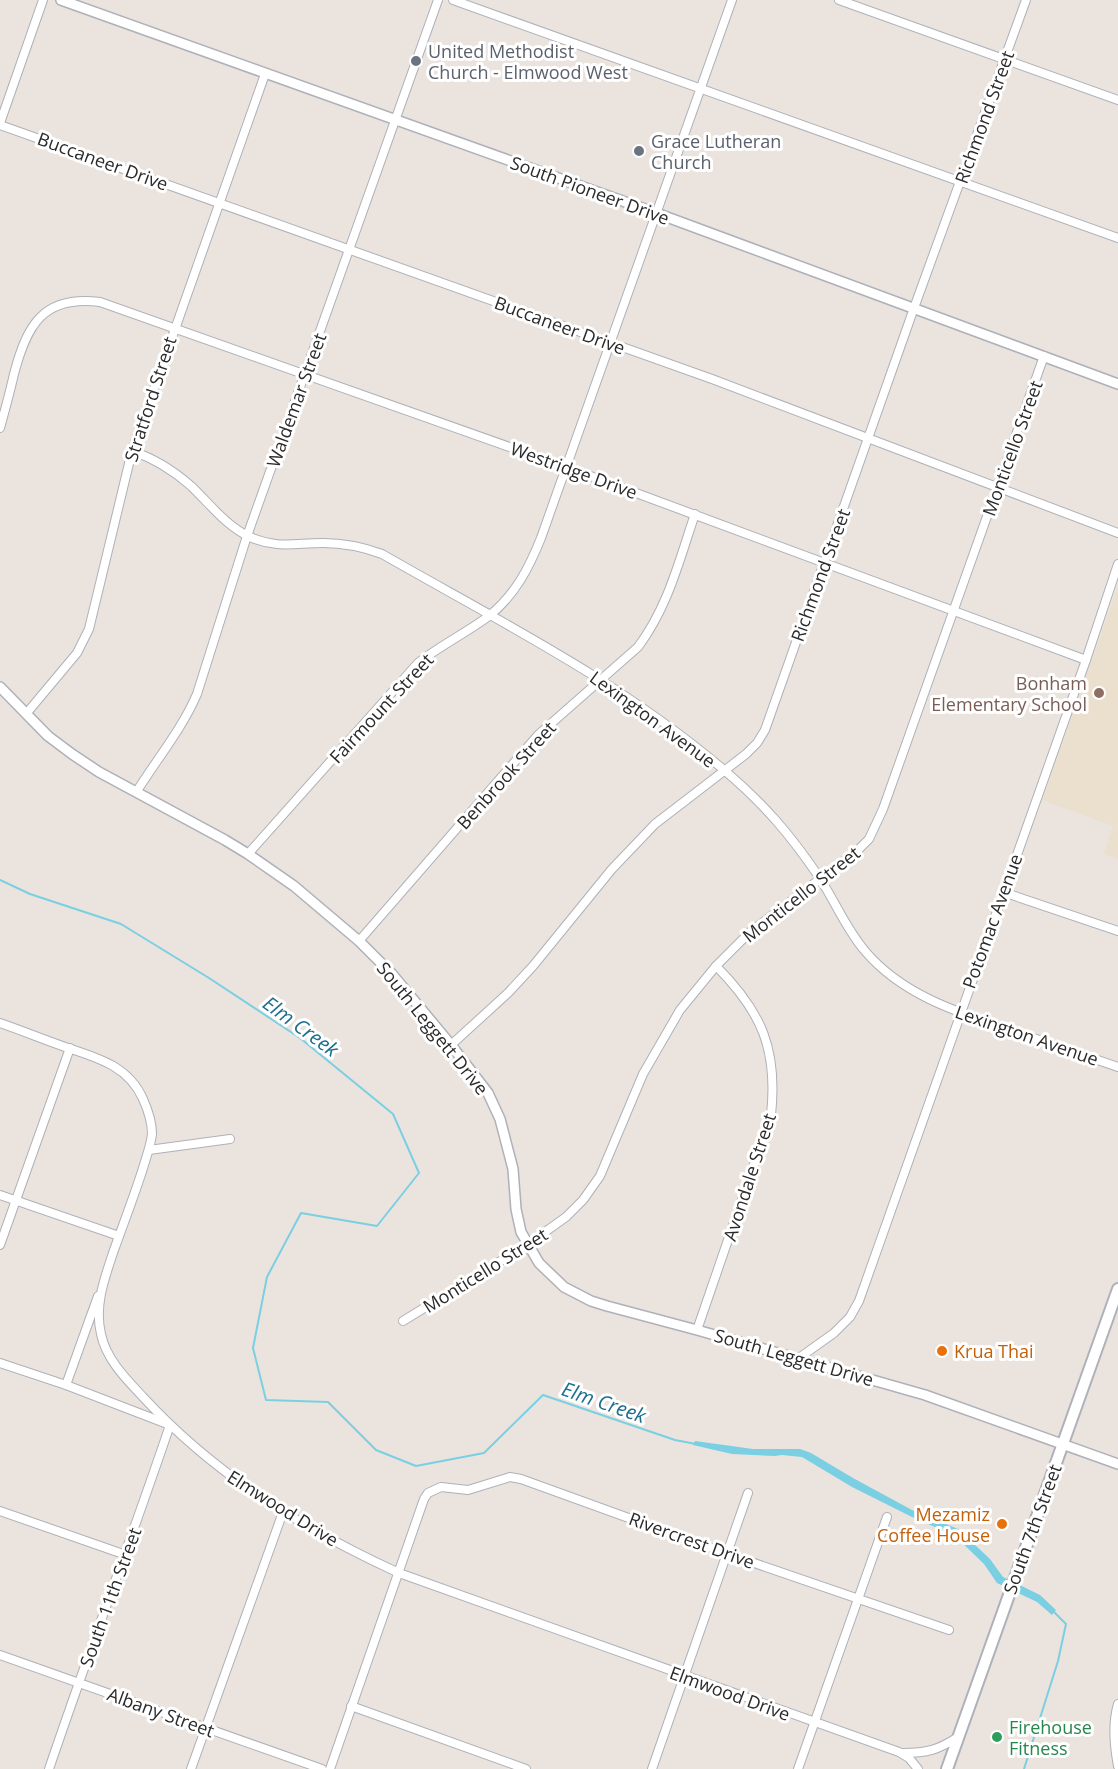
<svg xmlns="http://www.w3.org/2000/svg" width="1118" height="1769" font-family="'Open Sans',sans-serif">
  <rect width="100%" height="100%" fill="#ebe4de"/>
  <!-- education -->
  <polygon fill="#ebdfce" points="1118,587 1118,859 1104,854 1113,826 1042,800"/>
  <!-- water -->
  <polygon fill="#7acfe3" points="695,1441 753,1449 800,1449 811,1453 853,1478 912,1510 958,1529 990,1559 1003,1577 1040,1595 1056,1610 1052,1615 1037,1602 997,1583 984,1564 955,1536 910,1516 852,1487 802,1457 782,1455 775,1456 732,1454 693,1445"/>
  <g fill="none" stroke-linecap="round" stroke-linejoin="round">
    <!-- stream -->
    <g stroke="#7acfe3" stroke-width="2">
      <polyline points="0,880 30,894 121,924 209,978 300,1038 393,1114 419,1173 377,1226 301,1213 267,1277 253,1348 266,1400 328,1402 376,1450 416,1466 484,1453 543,1395 675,1440 696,1444"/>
      <polyline points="1024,1769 1058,1661 1066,1624 1053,1611"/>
    </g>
    <defs>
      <g id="minor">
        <polyline points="453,0 1118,238"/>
        <polyline points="839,0 1118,100"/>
        <polyline points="0,123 43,0"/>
        <polyline points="0,125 712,379 1118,533"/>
        <path d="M0 428C5 410 10 392 14 374 27 325 43 295 100 302L566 467 1086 660"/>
        <path d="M132 451C153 458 174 471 191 486 210 504 226 526 250 537 277 549 295 543 323 543 343 543 363 547 382 554 499 621 621 682 724 770 763 803 790 834 819 877 835 901 846 929 865 951 903 996 960 1013 1013 1031 1048 1043 1083 1055 1118 1067"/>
        <polyline points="26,714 77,653 89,629 132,451 265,74"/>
        <path d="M137 791C157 759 182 729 197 694L247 536 438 0"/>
        <path d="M248 854 418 663C441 645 466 633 489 616 515 595 529 568 541 538L732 0"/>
        <polyline points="1003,892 1118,931"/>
        <path d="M359 941 538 735 638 647C668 607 679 561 695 514"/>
        <path d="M0 1023C23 1031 45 1040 68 1048 99 1058 129 1067 143 1099 148 1110 152 1122 152 1134 151 1144 147 1155 144 1165 135 1194 124 1222 114 1250 105 1277 94 1305 101 1334 106 1359 126 1379 143 1397 215 1475 303 1529 399 1573L899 1752 909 1758 918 1769"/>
        <polyline points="451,1045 508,993 533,966 612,869 655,824 746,754 757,743 765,730 914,308 1026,0"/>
        <polyline points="149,1150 230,1139"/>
        <polyline points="0,1195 119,1236"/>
        <polyline points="0,1245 70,1048"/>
        <polyline points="403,1321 528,1244 566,1217 583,1200 600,1176 643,1074 680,1010 716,966 750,932 857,851 869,839 883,809 1044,356"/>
        <path d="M697 1330 771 1115C778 1050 762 1012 716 966"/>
        <polyline points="799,1358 834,1333 850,1317 859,1301 1086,660 1118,564"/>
        <path d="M0 1363 66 1385 170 1425C131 1540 88 1654 49 1769"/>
        <polyline points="66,1385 98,1296"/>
        <polyline points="0,1511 126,1555"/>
        <polyline points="0,1655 322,1769"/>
        <path d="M1118 1704C1112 1724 1114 1745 1118 1766"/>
        <polyline points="351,1706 526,1769"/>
        <path d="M903 1753C927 1753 938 1750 958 1737"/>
        <polyline points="191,1769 283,1512"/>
        <polyline points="330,1769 424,1499 428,1493 441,1487 468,1490 510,1477 521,1479 728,1554 949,1630"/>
        <polyline points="652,1769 748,1493"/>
        <polyline points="798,1769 887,1517"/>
      </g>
      <g id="tertiary">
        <polyline points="61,0 656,213 1118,384"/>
        <polyline points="0,687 48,736 72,754 99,772 225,840 248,854 294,886 359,941 392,974 451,1045 488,1093 500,1119 513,1169 516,1209 521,1232 539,1263 564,1287 591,1301 607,1306 697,1330 925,1395 1118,1464"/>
      </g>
      <polyline id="secondary" points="947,1769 1118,1289"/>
    </defs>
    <!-- minor casing -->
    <use href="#minor" stroke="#aeb1b9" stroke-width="10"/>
    <!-- tertiary casing -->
    <use href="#tertiary" stroke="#aeb1b9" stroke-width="12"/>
    <!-- secondary casing -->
    <use href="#secondary" stroke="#aeb1b9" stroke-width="14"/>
    <!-- minor -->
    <use href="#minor" stroke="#fff" stroke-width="8"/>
    <!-- tertiary -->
    <use href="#tertiary" stroke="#fff" stroke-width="9"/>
    <!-- secondary -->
    <use href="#secondary" stroke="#fff" stroke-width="10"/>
  </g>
  <!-- markers -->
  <g fill="#6b7280" stroke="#fff" stroke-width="2">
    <circle cx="416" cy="61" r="6"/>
    <circle cx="639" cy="151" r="6"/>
  </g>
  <circle fill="#8d6e63" stroke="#fff" stroke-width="2" cx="1099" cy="693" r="6"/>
  <g fill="#e8710a" stroke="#fff" stroke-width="2">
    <circle cx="942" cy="1351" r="6"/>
    <circle cx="1002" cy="1524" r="6"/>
  </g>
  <circle fill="#2e9e5b" stroke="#fff" stroke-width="2" cx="997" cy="1737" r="6"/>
  <g text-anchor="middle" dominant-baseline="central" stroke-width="6" stroke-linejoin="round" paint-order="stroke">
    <!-- worship labels -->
    <g font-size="18" fill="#5b616d" stroke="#fff" text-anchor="start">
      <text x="428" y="51">United Methodist<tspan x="428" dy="21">Church - Elmwood West</tspan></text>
      <text x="651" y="141">Grace Lutheran<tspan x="651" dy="21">Church</tspan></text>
    </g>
    <!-- street labels -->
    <g font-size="18" fill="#2a2a2a" stroke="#fff">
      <text transform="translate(984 117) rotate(-70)">Richmond Street</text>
      <text transform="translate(103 161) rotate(20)">Buccaneer Drive</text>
      <text transform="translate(590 190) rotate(20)">South Pioneer Drive</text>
      <text transform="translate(560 325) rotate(20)">Buccaneer Drive</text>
      <text transform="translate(150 399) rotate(-72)">Stratford Street</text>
      <text transform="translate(296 400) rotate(-70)">Waldemar Street</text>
      <text transform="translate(1012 448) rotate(-70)">Monticello Street</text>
      <text transform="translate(574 470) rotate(20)">Westridge Drive</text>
      <text transform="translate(820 575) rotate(-70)">Richmond Street</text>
      <text transform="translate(381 708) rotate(-47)">Fairmount Street</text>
      <text transform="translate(653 719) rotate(36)">Lexington Avenue</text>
      <text transform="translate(506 775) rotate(-48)">Benbrook Street</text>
      <text transform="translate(801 894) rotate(-38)">Monticello Street</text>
      <text transform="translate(992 921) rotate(-70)">Potomac Avenue</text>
      <text transform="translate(433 1028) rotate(51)">South Leggett Drive</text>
      <text transform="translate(1027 1035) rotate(19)">Lexington Avenue</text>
      <text transform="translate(749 1177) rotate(-72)">Avondale Street</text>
      <text transform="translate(485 1270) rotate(-32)">Monticello Street</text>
      <text transform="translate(794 1357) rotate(16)">South Leggett Drive</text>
      <text transform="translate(283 1508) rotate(32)">Elmwood Drive</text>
      <text transform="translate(1032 1529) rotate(-70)">South 7th Street</text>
      <text transform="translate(692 1540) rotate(20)">Rivercrest Drive</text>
      <text transform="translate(110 1597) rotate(-70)">South 11th Street</text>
      <text transform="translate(730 1693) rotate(20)">Elmwood Drive</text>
      <text transform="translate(161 1712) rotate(20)">Albany Street</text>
    </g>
    <!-- education labels -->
    <g font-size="18" fill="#785e54" stroke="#fff" text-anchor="end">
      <text x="1087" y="683">Bonham<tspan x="1087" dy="21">Elementary School</tspan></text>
    </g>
    <!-- food labels -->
    <g font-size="18" fill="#c56008" stroke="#fff" text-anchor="start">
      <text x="954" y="1351">Krua Thai</text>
      <text x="990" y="1514" text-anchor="end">Mezamiz<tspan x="990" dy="21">Coffee House</tspan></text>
    </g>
    <!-- leisure labels -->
    <g font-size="18" fill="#27864d" stroke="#fff" text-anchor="start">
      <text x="1009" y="1727">Firehouse<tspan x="1009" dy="21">Fitness</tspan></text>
    </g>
    <!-- water labels -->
    <g font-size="20" font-style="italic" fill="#1a6f8e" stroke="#fff">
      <text transform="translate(301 1026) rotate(36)">Elm Creek</text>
      <text transform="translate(604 1402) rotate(19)">Elm Creek</text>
    </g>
  </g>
</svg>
